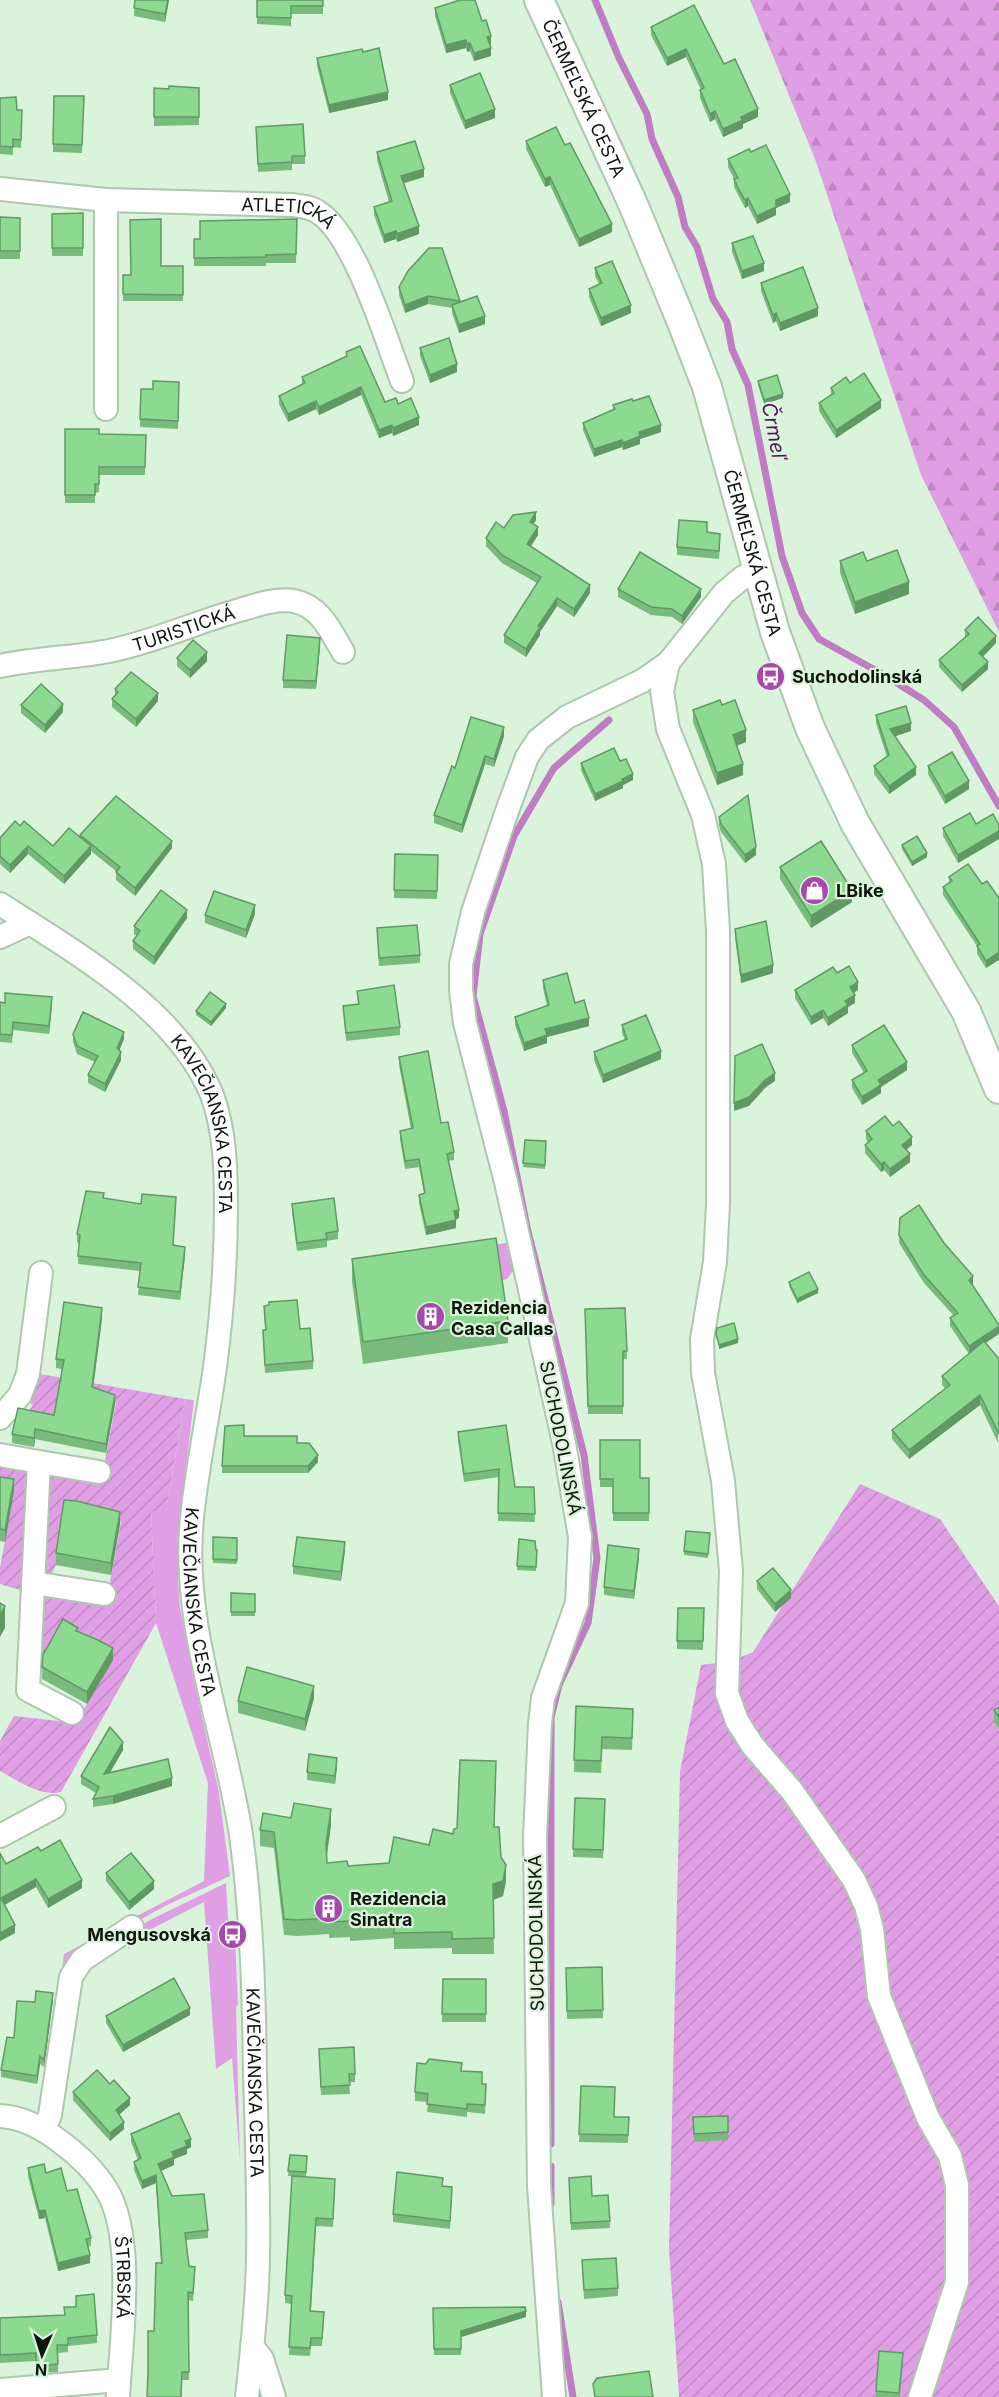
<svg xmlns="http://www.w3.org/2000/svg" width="999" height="2397" font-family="Inter,sans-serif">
  <defs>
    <pattern id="forest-firs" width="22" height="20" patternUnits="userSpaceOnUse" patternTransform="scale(1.5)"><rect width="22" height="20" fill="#e09fe4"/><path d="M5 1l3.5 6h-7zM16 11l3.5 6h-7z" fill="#bf88c2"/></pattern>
    <pattern id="garden-furrows" width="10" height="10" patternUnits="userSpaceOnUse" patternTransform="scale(1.5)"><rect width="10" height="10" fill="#e09fe4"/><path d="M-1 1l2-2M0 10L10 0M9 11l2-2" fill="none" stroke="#bf88c2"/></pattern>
  </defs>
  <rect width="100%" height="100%" fill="#daf3db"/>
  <!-- green -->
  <g fill="#e09fe4">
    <polygon points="506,1243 513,1271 507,1279 499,1281 475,1247"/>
    <polygon points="185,1399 194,1400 178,1534 178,1577 180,1608 195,1685 219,1793 230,1876 165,1906 77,1955 45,2106 64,1954 204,1881 208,1783 156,1623 151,1511 166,1511"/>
    <path d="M226 1883 229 1935H235L238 2005 236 2006 240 2162 232 2058 216 2069 204 1902 132 1939 128 1952C129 1938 136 1929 148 1921Z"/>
  </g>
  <!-- forest -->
  <polygon fill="url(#forest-firs)" points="750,0 999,0 999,632 921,475 815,159"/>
  <!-- garden -->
  <g fill="url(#garden-furrows)">
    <path d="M34 1373 185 1399 166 1511H151L156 1623 61 1792C41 1797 18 1781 0 1771V1741L14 1716 76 1723 112 1660 63 1632 38 1676 43 1596 106 1603 121 1522 56 1565 52 1573 46 1574 41 1571 43 1487 50 1474 101 1482 116 1403 54 1424 26 1415 33 1405 23 1398Z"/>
    <polygon points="0,1462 22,1469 29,1476 27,1592 0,1584 0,1568 14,1491 0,1488"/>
    <polygon points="860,1484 940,1519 999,1606 999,2397 679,2397 669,2249 680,1772 701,1665 732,1661 753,1652"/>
  </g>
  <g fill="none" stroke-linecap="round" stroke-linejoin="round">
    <!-- stream -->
    <g stroke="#c07cc5" stroke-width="7">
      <polyline points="595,0 619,58 647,114 652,139 678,197 685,227 697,247 713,299 727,322 732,349 748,385 782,556 802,613 819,639 884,675 924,700 954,727 999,806"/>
      <polyline points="551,2144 551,1718 559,1685 588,1623 597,1558 584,1455 527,1227 504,1111 473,996 480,934 514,836 554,768 609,720"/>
      <polyline points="551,2204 551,2166"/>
      <polyline points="558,2302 573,2397"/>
    </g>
    <defs>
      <g id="minor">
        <path id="s1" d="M0 189 106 200 292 205C301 206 311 207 318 212 355 235 386 340 402 381"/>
        <polyline points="106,409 106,200"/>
        <polyline points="668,663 662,691 668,729 703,815 714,864 718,931 718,1203 715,1262 702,1339 703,1373 723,1481 731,1571 727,1693 737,1721 753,1746 792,1791 854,1880 866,1906 872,1929 879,1996 928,2118 950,2156 957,2185 957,2282 920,2397"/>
        <path id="s2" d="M0 666C36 658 73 658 109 651 154 642 196 622 240 610 257 605 276 598 294 601 320 606 331 631 343 652"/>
        <path id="s3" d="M0 904C74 952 177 1009 212 1095 225 1130 226 1170 226 1206 226 1260 222 1314 215 1367 208 1417 197 1467 192 1518 181 1625 225 1730 241 1835 252 1914 254 1996 255 2076 257 2137 259 2199 258 2261 257 2306 252 2352 247 2397"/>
        <polyline points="0,937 30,923"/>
        <polyline points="0,1418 20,1395 28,1374 41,1273"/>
        <polyline points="0,1455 39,1462 28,1690 72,1713"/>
        <polyline points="39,1462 99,1472"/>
        <polyline points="33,1583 104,1594"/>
        <polyline points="0,1836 54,1807"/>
        <path id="s4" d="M0 2116C23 2117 44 2129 62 2143 78 2155 95 2171 106 2189 136 2236 121 2342 118 2397"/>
        <polyline points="44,2129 50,2115 71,1977 82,1960 132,1927"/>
        <polyline points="252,2346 262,2359 274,2397"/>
        <polyline points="0,2390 119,2380"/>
        <polyline points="554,2397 539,2186 535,1837 540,1723 543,1698 577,1603 580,1537 564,1443 506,1182 465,1023 461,990 461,964 473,912 507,811 527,757 538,740 567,717 642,681 668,663 724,593 742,578 757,570"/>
      </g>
      <g id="major">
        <path id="s5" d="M539 0 633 204 681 320 707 387 775 632 810 728 855 823 966 1011 999 1089"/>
      </g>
    </defs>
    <!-- minor casing -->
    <use href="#minor" stroke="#afc6af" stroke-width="26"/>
    <!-- major casing -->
    <use href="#major" stroke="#afc6af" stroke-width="32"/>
    <!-- minor -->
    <use href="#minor" stroke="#fff" stroke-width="22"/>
    <!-- major -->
    <use href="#major" stroke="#fff" stroke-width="28"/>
  </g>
  <!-- wall -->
  <g fill="#78bb7c">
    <polygon points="135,0 169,0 165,22 134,16"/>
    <polygon points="257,0 323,0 323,14 291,14 291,26 257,24"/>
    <polygon points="435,8 482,21 491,44 490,45 491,56 474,61 470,51 467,52 466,48 446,53 435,16"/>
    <polygon points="651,27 724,64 758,117 743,124 743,128 723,137 715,119 710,122 700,98 700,90 701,90 686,57 667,66 651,35"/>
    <polygon points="363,52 388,100 329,113 317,66 317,58"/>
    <polygon points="450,85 495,118 465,129 450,93"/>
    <polygon points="154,88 199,88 199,125 154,126"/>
    <polygon points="54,96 84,96 82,153 53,152"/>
    <polygon points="0,98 17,110 22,110 21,148 13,147 13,155 0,154"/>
    <polygon points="256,127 305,156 305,164 292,164 292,170 258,172"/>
    <polygon points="526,141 565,145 612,232 579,247 550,185 545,187 526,149"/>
    <polygon points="377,152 424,177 404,183 419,234 397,242 396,239 384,243 374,215 374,207 389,202 377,160"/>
    <polygon points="751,152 790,202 776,208 776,215 757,224 748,206 745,208 734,187 734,179 728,167 728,159"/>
    <polygon points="83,213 83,256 52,256 52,214"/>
    <polygon points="0,217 20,218 20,259 0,259"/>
    <polygon points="297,219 296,263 266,263 266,266 194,266 194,239 200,239"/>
    <polygon points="732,243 764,271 742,279 732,252"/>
    <polygon points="183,266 183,301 123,301 123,275 131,275"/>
    <polygon points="595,268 631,313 601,326 589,297 589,289 599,284 595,276"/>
    <polygon points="761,283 818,316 780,331 776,321 773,323 761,291"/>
    <polygon points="399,287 460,301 460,302 485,324 459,333 452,313 452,308 428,304 405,313 399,295"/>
    <polygon points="420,348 457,372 430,383 420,356"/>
    <polygon points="346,352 385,402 398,404 419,425 393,436 392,433 379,438 361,395 319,415 316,409 288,422 279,404 279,396 302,385 302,377 346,356"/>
    <polygon points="758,381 783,398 764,404 758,385"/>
    <polygon points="179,382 178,429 140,427 140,419 153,389"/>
    <polygon points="850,383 881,408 836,438 819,411 819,403 831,395 831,388"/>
    <polygon points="633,401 661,432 640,439 640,444 623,450 622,447 594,457 583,430 583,423 613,409 613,405"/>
    <polygon points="65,429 99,434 146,435 145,475 99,475 99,492 95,493 95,503 65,503"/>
    <polygon points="536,520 533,524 538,535 531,546 590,593 574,617 557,606 540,632 540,635 526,657 504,643 504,635 537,583 502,563 486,546 486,538 504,528"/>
    <polygon points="707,532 720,542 719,559 677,555 677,547"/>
    <polygon points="840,561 909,594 855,614 840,573"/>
    <polygon points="618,589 701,597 682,624 672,617 651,615 618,597"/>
    <polygon points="965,630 996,643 983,657 988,669 962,692 939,667 939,660 965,637"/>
    <polygon points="320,646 316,689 283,688 283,680"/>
    <polygon points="177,658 207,661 190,678 177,666"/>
    <polygon points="115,689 158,701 136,727 112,707 112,699 115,696"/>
    <polygon points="21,705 63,712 45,733 21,713"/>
    <polygon points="722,705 746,742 737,746 743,775 717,785 693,722 693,710"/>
    <polygon points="876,715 911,731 895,736 916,775 889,794 874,774 874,766 887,757 876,723"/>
    <polygon points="504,736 494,767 485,764 462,833 434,823 434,815 455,768"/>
    <polygon points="620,761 633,780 623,785 623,788 595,801 581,770 581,763"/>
    <polygon points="928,766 969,789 945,804 928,774"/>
    <polygon points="719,817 756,855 745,863 721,832 719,825"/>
    <polygon points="976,824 999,825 999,839 958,863 943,836 943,828"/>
    <polygon points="20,826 53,846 80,837 80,835 172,848 135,896 116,880 116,871 91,851 91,854 64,884 28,854 10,873 0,864 0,838"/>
    <polygon points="902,845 927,857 912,866 902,849"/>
    <polygon points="395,854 438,855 437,899 394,898"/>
    <polygon points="780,867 852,902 811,928 780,879"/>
    <polygon points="949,877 982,884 987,881 986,968 977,954 977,946 943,895 943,887 949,883"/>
    <polygon points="255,914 246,938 205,923 205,915"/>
    <polygon points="187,918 154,965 133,949 133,941 137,936 134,934 134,926"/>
    <polygon points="377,928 420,955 420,963 379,966"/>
    <polygon points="735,929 773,973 741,983 735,938"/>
    <polygon points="837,973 858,990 854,993 855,1003 848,1007 848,1013 828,1026 823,1018 811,1025 795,998 795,990"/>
    <polygon points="543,980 575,1003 589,1026 547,1037 547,1043 524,1051 515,1025 515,1017 547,1006 543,988"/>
    <polygon points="357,991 400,1027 400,1035 346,1041 343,1006 358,1004"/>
    <polygon points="0,1002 52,1005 49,1034 13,1030 12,1043 0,1042"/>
    <polygon points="226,1008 211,1026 196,1015 196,1011"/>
    <polygon points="622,1025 661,1059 603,1083 594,1060 594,1052 625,1040 622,1033"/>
    <polygon points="73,1034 124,1039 119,1050 121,1060 105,1092 88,1083 88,1075 95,1062 77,1054 73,1042"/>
    <polygon points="852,1045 907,1070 881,1087 881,1093 862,1105 852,1088 852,1080 864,1073 852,1053"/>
    <polygon points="399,1057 441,1123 454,1152 454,1160 448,1161 459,1218 456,1219 456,1228 426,1235 419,1203 419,1195 424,1193 419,1167 405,1169 400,1139 400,1131 411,1129 399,1065"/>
    <polygon points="893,1126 912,1145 906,1150 910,1162 890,1177 884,1170 881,1172 865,1153 865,1145 868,1142 866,1139 866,1131"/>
    <polygon points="525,1140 546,1141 545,1169 523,1167"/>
    <polygon points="104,1199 141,1204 176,1205 173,1245 185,1255 180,1300 138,1295 140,1271 78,1264 79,1243 77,1242 77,1234"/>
    <polygon points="292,1204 338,1231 338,1239 327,1241 327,1247 297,1251 292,1212"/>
    <polygon points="900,1218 944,1243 973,1284 972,1285 985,1343 999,1359 998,1443 980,1405 909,1459 892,1439 892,1430 945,1388 942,1385 942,1376 969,1354 950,1326 950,1318 954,1316 924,1283 899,1243"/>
    <polygon points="352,1259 508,1321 508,1343 363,1364 352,1281"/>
    <polygon points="789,1282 818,1293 797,1303 789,1286"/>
    <polygon points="264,1306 300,1329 313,1361 313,1369 265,1373 263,1338 263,1330 265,1330"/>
    <polygon points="625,1308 627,1359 623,1359 623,1414 588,1414 585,1309"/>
    <polygon points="102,1318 93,1388 115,1404 106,1453 35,1439 34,1447 12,1443 12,1434 54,1415 62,1369 56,1368 56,1359"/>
    <polygon points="506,1425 515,1487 534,1487 535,1522 498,1521 499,1477 464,1482 458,1440 458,1432"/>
    <polygon points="244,1436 297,1443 318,1462 308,1473 222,1473 222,1466"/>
    <polygon points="600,1440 640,1478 649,1478 649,1521 613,1521 613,1487 600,1487"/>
    <polygon points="0,1477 14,1491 5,1542 0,1541"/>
    <polygon points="120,1524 111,1575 56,1565 56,1553"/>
    <polygon points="710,1533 708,1558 684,1555 684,1551"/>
    <polygon points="213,1537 237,1538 237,1564 213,1563"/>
    <polygon points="519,1539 536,1550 537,1550 536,1571 517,1570"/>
    <polygon points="345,1550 341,1581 293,1574 293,1566"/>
    <polygon points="639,1557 634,1599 604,1595 604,1587"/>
    <polygon points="757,1581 791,1598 775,1612 757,1589"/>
    <polygon points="231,1593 255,1594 255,1616 231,1616"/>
    <polygon points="704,1608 703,1650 677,1649 677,1641"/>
    <polygon points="78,1632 113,1660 87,1704 42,1679 43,1655"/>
    <polygon points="314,1698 305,1731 238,1713 238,1701"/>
    <polygon points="576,1706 633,1721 632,1750 602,1749 601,1773 574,1772"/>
    <polygon points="999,1707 999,1729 994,1722 994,1710"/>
    <polygon points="123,1750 110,1773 172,1786 113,1804 93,1807 93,1799 96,1793 81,1784 81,1776"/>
    <polygon points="337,1766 335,1784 307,1780 307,1772"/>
    <polygon points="496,1777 494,1827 506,1881 503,1896 493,1900 494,1954 452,1954 452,1948 394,1949 394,1938 350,1941 350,1937 329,1938 329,1934 298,1936 284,1935 274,1848 260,1846 260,1830 331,1825 327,1855 327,1863 348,1866 389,1863 453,1834"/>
    <polygon points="575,1798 605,1799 603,1858 573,1857"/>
    <polygon points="41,1851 82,1888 48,1908 36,1887 4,1905 15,1933 0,1941 6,1864"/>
    <polygon points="106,1873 154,1889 129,1910 106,1881"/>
    <polygon points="602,1967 603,2018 567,2019 566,1968"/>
    <polygon points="443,1979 486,1979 486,2022 442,2022"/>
    <polygon points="53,2000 44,2067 40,2064 37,2084 1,2077 1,2070 14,2038 35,2002"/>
    <polygon points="190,2015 123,2052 106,2023 106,2016"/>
    <polygon points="319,2057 355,2074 355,2082 349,2082 350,2094 321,2095"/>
    <polygon points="462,2071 482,2084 486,2084 485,2114 467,2112 467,2117 427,2112 428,2102 415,2101 415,2092"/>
    <polygon points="581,2086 615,2117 629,2117 628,2143 579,2142"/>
    <polygon points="73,2092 130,2105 119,2115 124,2129 110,2141 73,2100"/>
    <polygon points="728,2116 728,2140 694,2142 693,2117"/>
    <polygon points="131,2134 191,2147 187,2149 187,2154 174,2159 174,2165 161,2171 172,2196 208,2230 208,2238 186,2240 189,2266 195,2275 193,2301 189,2300 189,2380 182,2380 154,2331 161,2263 156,2183 142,2189 134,2170 134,2162 138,2160 131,2142"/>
    <polygon points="290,2155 307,2156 306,2176 288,2176"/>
    <polygon points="28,2168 46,2173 67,2191 91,2238 91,2246 88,2247 90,2263 58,2271 45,2218 39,2219 28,2176"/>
    <polygon points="292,2176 335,2187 333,2227 316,2226 311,2311 324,2320 322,2346 311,2346 310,2356 289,2355 292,2304 285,2303 285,2295"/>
    <polygon points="569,2178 592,2196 608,2195 610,2228 571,2230"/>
    <polygon points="443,2186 452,2195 450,2229 393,2222 393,2214"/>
    <polygon points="582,2260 618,2288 618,2296 584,2299"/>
    <polygon points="76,2296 97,2335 97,2343 68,2346 68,2352 58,2353 58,2372 36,2373 36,2361 0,2363 0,2318 64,2315 76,2307"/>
    <polygon points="433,2308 526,2317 461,2337 461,2355 434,2355"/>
    <polygon points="903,2361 900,2397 876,2397 876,2391"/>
  </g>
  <!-- shaded-wall -->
  <g fill="#619965">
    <polygon points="168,0 169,0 165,22 165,14"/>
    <polygon points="491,36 491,44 487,45 487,37"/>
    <polygon points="466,40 466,48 446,53 446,45"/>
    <polygon points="470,43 470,51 467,52 467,44"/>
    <polygon points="491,48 491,56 474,61 474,53"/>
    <polygon points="686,49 686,57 667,66 667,58"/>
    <polygon points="388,92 388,100 329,113 329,105"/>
    <polygon points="495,109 495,118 465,129 465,121"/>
    <polygon points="758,109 758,117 743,124 743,128 723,137 723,129 741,117"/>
    <polygon points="715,111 715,119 710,122 710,114"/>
    <polygon points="424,169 424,177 401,184 401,176"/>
    <polygon points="550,177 550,185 545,187 545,179"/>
    <polygon points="790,194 790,202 776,208 776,215 757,224 757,216 776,200"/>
    <polygon points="748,198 748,206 745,208 745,200"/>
    <polygon points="612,224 612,232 579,247 579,239"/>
    <polygon points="419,226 419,234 397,242 397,234"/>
    <polygon points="396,231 396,239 384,243 384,235"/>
    <polygon points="764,263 764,271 742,279 742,271"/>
    <polygon points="428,296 428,304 405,313 405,305"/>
    <polygon points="631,305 631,313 601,326 601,318"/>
    <polygon points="818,308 818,316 780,331 780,323"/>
    <polygon points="776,313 776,321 773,323 773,315"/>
    <polygon points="485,316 485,324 459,333 459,325"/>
    <polygon points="457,364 457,372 430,383 430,375"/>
    <polygon points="361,387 361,395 319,415 319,407"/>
    <polygon points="783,394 783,398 764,404 764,400"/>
    <polygon points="881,400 881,408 836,438 836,430"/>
    <polygon points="316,401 316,409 288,422 288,414"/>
    <polygon points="419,417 419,425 393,436 393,428"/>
    <polygon points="392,425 392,433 379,438 379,430"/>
    <polygon points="661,425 661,432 640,439 640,444 623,450 623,443 639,432"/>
    <polygon points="622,440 622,447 594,457 594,449"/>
    <polygon points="536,512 536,520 530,530 530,522"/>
    <polygon points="538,527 538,535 527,552 527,544"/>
    <polygon points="909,582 909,594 855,614 855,602"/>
    <polygon points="590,585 590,593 574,617 574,609"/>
    <polygon points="701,589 701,597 682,624 682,616"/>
    <polygon points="557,598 557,606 540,632 540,635 526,657 526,649 538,626"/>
    <polygon points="996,636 996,643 979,660 979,653"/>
    <polygon points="320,638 320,646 316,689 316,681"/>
    <polygon points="207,652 207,661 190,678 190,670"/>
    <polygon points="988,662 988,669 962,692 962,685"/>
    <polygon points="158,693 158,701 136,727 136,719"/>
    <polygon points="63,704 63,712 45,733 45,725"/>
    <polygon points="911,723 911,731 890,738 890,729"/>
    <polygon points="504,727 504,736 494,767 494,759"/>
    <polygon points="746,730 746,742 733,747 733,735"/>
    <polygon points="485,756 485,764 462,833 462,825"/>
    <polygon points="743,764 743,775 717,785 717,773"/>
    <polygon points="916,767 916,775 889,794 889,786"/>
    <polygon points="633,774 633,780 623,785 623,788 595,801 595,794"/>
    <polygon points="969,781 969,789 945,804 945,796"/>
    <polygon points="999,831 999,839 958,863 958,855"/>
    <polygon points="172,841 172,848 135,896 135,888"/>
    <polygon points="28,846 28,854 10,873 10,865"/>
    <polygon points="91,846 91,854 64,884 64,876"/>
    <polygon points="756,847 756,855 745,863 745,855"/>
    <polygon points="927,853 927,857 912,866 912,862"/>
    <polygon points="852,890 852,902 811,928 811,916"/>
    <polygon points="255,905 255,914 246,938 246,930"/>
    <polygon points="187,910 187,918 154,965 154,957"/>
    <polygon points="999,952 999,960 986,968 986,961"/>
    <polygon points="773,965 773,973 741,983 741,975"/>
    <polygon points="858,982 858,990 850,995 850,987"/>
    <polygon points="855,995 855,1003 848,1007 848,1013 828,1026 828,1018 845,1001"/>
    <polygon points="52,997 52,1005 49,1034 49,1026"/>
    <polygon points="226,1004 226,1008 211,1026 211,1022"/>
    <polygon points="823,1010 823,1018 811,1025 811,1017"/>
    <polygon points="589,1018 589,1026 547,1037 547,1043 524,1051 524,1043 545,1029"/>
    <polygon points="124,1032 124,1039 117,1056 117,1048"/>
    <polygon points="661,1051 661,1059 603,1083 603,1075"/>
    <polygon points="121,1052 121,1060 105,1092 105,1084"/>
    <polygon points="907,1062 907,1070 881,1087 881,1093 862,1105 862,1097 878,1080"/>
    <polygon points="775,1073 775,1081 765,1088 749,1106 734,1111 734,1103"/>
    <polygon points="912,1137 912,1145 902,1153 902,1145"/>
    <polygon points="910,1154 910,1162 890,1177 890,1169"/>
    <polygon points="884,1162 884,1170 881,1172 881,1164"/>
    <polygon points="459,1210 459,1218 454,1220 454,1211"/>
    <polygon points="456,1220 456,1228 426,1235 426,1227"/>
    <polygon points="185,1247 185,1255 180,1300 180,1292"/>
    <polygon points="973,1276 973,1284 969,1288 969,1280"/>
    <polygon points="818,1289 818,1293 797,1303 797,1299"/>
    <polygon points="102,1308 102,1318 92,1397 92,1387"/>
    <polygon points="999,1326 999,1334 969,1354 969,1346"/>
    <polygon points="738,1339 738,1343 719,1349 719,1345"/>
    <polygon points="115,1395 115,1404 106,1453 106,1444"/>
    <polygon points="980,1395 980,1405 909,1459 909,1450"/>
    <polygon points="35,1429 35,1439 34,1447 34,1438"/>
    <polygon points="318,1455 318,1462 308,1473 308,1466"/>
    <polygon points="14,1479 14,1491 5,1542 5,1530"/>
    <polygon points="120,1512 120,1524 111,1575 111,1563"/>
    <polygon points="345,1542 345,1550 341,1581 341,1572"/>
    <polygon points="639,1549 639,1557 634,1599 634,1591"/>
    <polygon points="791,1590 791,1598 775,1612 775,1604"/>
    <polygon points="5,1606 5,1628 0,1637 0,1616"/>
    <polygon points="113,1648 113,1660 87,1704 87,1692"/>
    <polygon points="314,1686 314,1698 305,1731 305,1719"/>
    <polygon points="123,1742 123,1750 104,1782 104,1774"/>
    <polygon points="337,1758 337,1766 335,1784 335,1776"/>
    <polygon points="172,1778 172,1786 113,1804 113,1796"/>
    <polygon points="331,1809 331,1825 326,1860 326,1844"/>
    <polygon points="506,1865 506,1881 503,1896 493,1900 493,1884"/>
    <polygon points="36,1879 36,1887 1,1907 1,1898"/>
    <polygon points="82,1880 82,1888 48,1908 48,1899"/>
    <polygon points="154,1881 154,1889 129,1910 129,1902"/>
    <polygon points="15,1925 15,1933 0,1941 0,1933"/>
    <polygon points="53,1993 53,2000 44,2067 44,2060"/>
    <polygon points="190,2008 190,2015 123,2052 123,2045"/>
    <polygon points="40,2056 40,2064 37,2084 37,2076"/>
    <polygon points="130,2098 130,2105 116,2117 116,2110"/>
    <polygon points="124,2122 124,2129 110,2141 110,2133"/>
    <polygon points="191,2139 191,2147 187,2149 187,2154 174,2159 174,2165 158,2172 158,2164 185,2141"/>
    <polygon points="156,2175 156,2183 142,2189 142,2181"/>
    <polygon points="45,2210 45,2218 39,2219 39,2211"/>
    <polygon points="90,2255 90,2263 58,2271 58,2263"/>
    <polygon points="526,2311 526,2317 461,2337 461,2331"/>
  </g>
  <!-- building -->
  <g fill="#8bda90" stroke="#619965" stroke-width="1.5">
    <polygon points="135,0 168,0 165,14 134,8"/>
    <polygon points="257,0 323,0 323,6 291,6 291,18 257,17"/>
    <polygon points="460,0 475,0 482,21 486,20 491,36 487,37 491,48 474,53 470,43 467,44 466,40 446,45 435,8"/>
    <polygon points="694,5 724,64 735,59 758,109 741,117 743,120 723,129 715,111 710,114 700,90 704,88 686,49 667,58 651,27"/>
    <polygon points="379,48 388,92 329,105 317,58 362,49 363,52"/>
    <polygon points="480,73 495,109 465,121 450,85"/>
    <polygon points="169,86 199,88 199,117 154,117 154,88 169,89"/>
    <polygon points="54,96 84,96 82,145 53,144"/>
    <polygon points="16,97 17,110 22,110 21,140 13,139 13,147 0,146 0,98"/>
    <polygon points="303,124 305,156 292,156 292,162 258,164 256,127"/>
    <polygon points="556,127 565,145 570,143 612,224 579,239 550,177 545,179 526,141"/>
    <polygon points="415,141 424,169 401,176 419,226 397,234 396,231 384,235 374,207 392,201 377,152"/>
    <polygon points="766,145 790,194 776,200 776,207 757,216 748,198 745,200 739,190 734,179 738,178 728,159 749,149 751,152"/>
    <polygon points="83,213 83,248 52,248 52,214"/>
    <polygon points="0,217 20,218 20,251 0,251"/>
    <polygon points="161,219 161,266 183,266 183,295 123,294 123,275 131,275 130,220"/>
    <polygon points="297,219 296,254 266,255 266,257 194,258 194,239 200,239 200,221"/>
    <polygon points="753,236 764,263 742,271 732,243"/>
    <polygon points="429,248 442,248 460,301 428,296 405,305 399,287 408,271"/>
    <polygon points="612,261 631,305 601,318 589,289 602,283 595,268"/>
    <polygon points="803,267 818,308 780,323 776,313 773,315 761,283"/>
    <polygon points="477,296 485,316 459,325 452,305"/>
    <polygon points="449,338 457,364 430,375 420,348"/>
    <polygon points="360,346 385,402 396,398 398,404 411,398 419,417 393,428 392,425 379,430 361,387 319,407 316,401 288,414 279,396 305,383 302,377 347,356 346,352"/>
    <polygon points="864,373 881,400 836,430 819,403 834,393 831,388 846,377 850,383"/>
    <polygon points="777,375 783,394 764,400 758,381"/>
    <polygon points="153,381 179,382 178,421 140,419 141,389 153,389"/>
    <polygon points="649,396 661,425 639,432 640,436 623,443 622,440 594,449 583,423 615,409 613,405 632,399 633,401"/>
    <polygon points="65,429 99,429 99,434 146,435 145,467 99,467 99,484 95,484 95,495 65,495"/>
    <polygon points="536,512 530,522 538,527 527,544 590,585 574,609 557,598 538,626 540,627 526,649 504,635 541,577 502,555 486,538 496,522 504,528 513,515"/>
    <polygon points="679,520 707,522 707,532 720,534 719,551 677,547"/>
    <polygon points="897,550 909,582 855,602 840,561 863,552 867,561"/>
    <polygon points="640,552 701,589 682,616 672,609 651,607 618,589"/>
    <polygon points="978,617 996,636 979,653 988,662 962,685 939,660 969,634 965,630"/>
    <polygon points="287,635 320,638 316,681 283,680"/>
    <polygon points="193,640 207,652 190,670 177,658"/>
    <polygon points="131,672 158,693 136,719 112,699 118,692 115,689"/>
    <polygon points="41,684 63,704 45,725 21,705"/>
    <polygon points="720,700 722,705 735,700 746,730 733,735 743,764 717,773 693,710"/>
    <polygon points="906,706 911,723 890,729 916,767 889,786 874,766 889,755 876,715"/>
    <polygon points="471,717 504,727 494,759 485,756 462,825 434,815 452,766 455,768"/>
    <polygon points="614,748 620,761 626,759 633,774 622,779 623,781 595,794 581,763"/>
    <polygon points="952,752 969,781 945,796 928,766"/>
    <polygon points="748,795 756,847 745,855 721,824 719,817"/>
    <polygon points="116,796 172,841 135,888 116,872 120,867 80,835"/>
    <polygon points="970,813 976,824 993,814 999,825 999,831 958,855 943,828"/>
    <polygon points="15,821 20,826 24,821 53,846 69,828 91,846 64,876 28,846 10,865 0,856 0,838"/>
    <polygon points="917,836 927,853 912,862 902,845"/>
    <polygon points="821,841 852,890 811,916 780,867"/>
    <polygon points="395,854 438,855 437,891 394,890"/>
    <polygon points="968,864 982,884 987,881 999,898 999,952 986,961 977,946 980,944 943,887 952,881 949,877"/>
    <polygon points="161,890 187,910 154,957 133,941 140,931 134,926"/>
    <polygon points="214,891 255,905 246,930 205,915"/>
    <polygon points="766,921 773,965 741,975 735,929"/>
    <polygon points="417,925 420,955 379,958 377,928"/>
    <polygon points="849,966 858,982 850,987 855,995 845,1001 848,1005 828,1018 823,1010 811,1017 795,990 833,967 837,973"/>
    <polygon points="567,973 575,1003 584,1000 589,1018 545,1029 547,1035 524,1043 515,1017 549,1005 543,980"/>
    <polygon points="394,985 400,1027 346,1033 343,1006 359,1004 357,991"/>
    <polygon points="210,992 226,1004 211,1022 196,1011"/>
    <polygon points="5,993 52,997 49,1026 13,1022 12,1035 0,1034 0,1002 5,1003"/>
    <polygon points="83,1012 124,1032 117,1048 121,1052 105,1084 88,1075 98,1056 77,1046 73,1034"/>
    <polygon points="646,1015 661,1051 603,1075 594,1052 627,1039 622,1025"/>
    <polygon points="884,1025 907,1062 878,1080 881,1085 862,1097 852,1080 867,1071 852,1045"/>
    <polygon points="762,1044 775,1073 765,1080 749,1097 734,1103 735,1056"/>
    <polygon points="428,1051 441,1123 448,1122 454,1152 447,1154 459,1210 454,1211 456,1220 426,1227 419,1195 425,1193 419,1159 405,1161 400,1131 413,1128 399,1057"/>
    <polygon points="885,1116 893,1126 899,1121 912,1137 902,1145 910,1154 890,1169 884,1162 881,1164 865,1145 872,1139 866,1131"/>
    <polygon points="525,1140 546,1141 545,1165 523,1163"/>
    <polygon points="86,1191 104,1193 103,1198 141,1204 142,1194 176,1197 173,1245 185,1247 180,1292 138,1287 141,1263 78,1256 80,1235 77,1234"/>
    <polygon points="334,1198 338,1231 326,1233 327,1239 297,1243 292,1204"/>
    <polygon points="919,1205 944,1243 973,1276 969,1280 999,1325 999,1326 969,1346 950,1318 958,1313 924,1275 899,1235 900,1218"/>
    <polygon points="496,1238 508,1321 363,1342 352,1259"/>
    <polygon points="809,1272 818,1289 797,1299 789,1282"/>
    <polygon points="297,1300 300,1329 310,1328 313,1361 265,1365 263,1330 266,1330 264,1306 269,1305 269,1302"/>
    <polygon points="64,1302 102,1308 92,1387 115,1395 106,1444 35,1429 34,1438 12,1434 18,1408 54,1415 64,1360 56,1359"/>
    <polygon points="625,1308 627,1351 623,1351 623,1406 588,1406 585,1309"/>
    <polygon points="734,1323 738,1339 719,1345 716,1334 717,1328"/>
    <polygon points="984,1341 999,1359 999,1434 980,1395 909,1450 892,1430 950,1385 942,1376"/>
    <polygon points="244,1425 244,1436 297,1436 297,1443 309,1443 318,1455 308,1466 222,1466 225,1426"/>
    <polygon points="506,1425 515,1487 534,1487 535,1514 498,1513 499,1469 464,1474 458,1432"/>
    <polygon points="600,1440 640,1440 640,1478 649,1478 649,1513 613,1513 613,1479 600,1479"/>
    <polygon points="0,1477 14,1479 5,1530 0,1529"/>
    <polygon points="64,1500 77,1501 120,1512 111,1563 56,1553"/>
    <polygon points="686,1531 710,1533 708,1554 684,1551"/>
    <polygon points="213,1537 237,1538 237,1560 213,1559"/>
    <polygon points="297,1537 345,1542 341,1572 293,1566"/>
    <polygon points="519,1539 535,1541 536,1550 537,1550 536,1567 517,1566"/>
    <polygon points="608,1545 639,1549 634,1591 604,1587"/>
    <polygon points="773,1568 791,1590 775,1604 757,1581"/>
    <polygon points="231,1593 255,1594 255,1612 231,1612"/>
    <polygon points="0,1603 5,1606 0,1616"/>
    <polygon points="678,1608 704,1608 703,1641 677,1641"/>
    <polygon points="63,1619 78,1628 76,1631 98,1640 113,1648 87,1692 42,1667 43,1655"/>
    <polygon points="247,1667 314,1686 305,1719 238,1701"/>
    <polygon points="576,1706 633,1709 632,1738 602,1737 601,1761 574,1760"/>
    <polygon points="999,1707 999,1717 994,1710"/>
    <polygon points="110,1727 123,1742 104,1774 168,1759 172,1778 113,1796 93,1799 99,1787 81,1776"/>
    <polygon points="309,1754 337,1758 335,1776 307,1772"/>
    <polygon points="460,1760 496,1761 494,1827 499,1827 501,1857 506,1865 503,1881 493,1884 494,1938 452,1939 452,1932 394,1933 394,1922 350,1925 350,1921 329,1922 329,1918 298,1920 284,1919 274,1832 260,1830 263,1813 291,1818 294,1803 331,1809 326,1844 327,1863 347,1861 348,1866 389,1863 394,1837 429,1845 433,1829 453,1834 454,1829 457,1828"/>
    <polygon points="575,1798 605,1799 603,1850 573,1849"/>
    <polygon points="60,1840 82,1880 48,1899 36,1879 1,1898 15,1925 0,1933 0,1853 6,1864 38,1847 41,1851"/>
    <polygon points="131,1853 154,1881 129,1902 106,1873"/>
    <polygon points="602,1967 603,2010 567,2011 566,1968"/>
    <polygon points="174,1978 190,2008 123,2045 106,2016"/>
    <polygon points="443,1979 486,1979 486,2014 442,2014"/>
    <polygon points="36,1991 53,1993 44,2060 40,2056 37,2076 1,2070 7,2037 14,2038 17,2001 35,2002"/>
    <polygon points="354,2047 355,2074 349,2074 350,2085 321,2087 319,2049"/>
    <polygon points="429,2059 462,2063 461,2071 482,2072 482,2084 486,2084 485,2105 467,2104 467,2109 427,2104 428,2094 415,2092 417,2063 426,2064"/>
    <polygon points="97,2070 110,2084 114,2080 130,2098 116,2110 124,2122 110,2133 73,2092"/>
    <polygon points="581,2086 615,2087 614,2117 629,2117 628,2135 579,2134"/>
    <polygon points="179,2113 191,2139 185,2141 187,2146 172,2152 174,2157 158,2164 172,2196 204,2194 208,2230 185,2233 189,2266 195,2267 193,2293 188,2292 189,2372 182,2372 181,2397 147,2397 148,2372 148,2331 154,2331 156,2263 162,2263 156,2175 142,2181 134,2162 141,2158 131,2134"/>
    <polygon points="728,2116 728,2132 694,2134 693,2117"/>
    <polygon points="290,2155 307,2156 306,2172 288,2171"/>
    <polygon points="44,2164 46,2173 61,2168 67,2191 77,2189 91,2238 86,2239 90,2255 58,2263 45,2210 39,2211 28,2168"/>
    <polygon points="397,2172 443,2178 442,2186 452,2187 450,2221 393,2214"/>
    <polygon points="292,2176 335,2179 333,2219 316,2218 310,2311 324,2312 322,2338 311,2338 310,2348 289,2347 292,2296 285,2295"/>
    <polygon points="591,2176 592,2196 608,2195 610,2221 571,2223 569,2178"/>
    <polygon points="616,2258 618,2288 584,2290 582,2260"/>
    <polygon points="94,2294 97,2335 68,2338 68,2345 57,2345 58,2364 36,2366 36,2353 0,2355 0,2318 65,2315 64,2307 76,2307 76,2296"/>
    <polygon points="525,2307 526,2311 461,2331 461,2349 434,2349 433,2308"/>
    <polygon points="879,2351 903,2353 899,2393 876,2391"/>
    <polygon points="649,2371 653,2397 595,2397 593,2384 597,2378"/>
  </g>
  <!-- icons -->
  <defs>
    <symbol id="bus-disc" viewBox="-11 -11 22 22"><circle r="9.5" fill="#a747af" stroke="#daf3db"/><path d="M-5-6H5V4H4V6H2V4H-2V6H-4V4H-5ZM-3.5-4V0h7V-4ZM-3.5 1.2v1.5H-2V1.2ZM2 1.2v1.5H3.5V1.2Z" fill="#fff"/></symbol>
    <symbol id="shop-disc" viewBox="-11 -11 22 22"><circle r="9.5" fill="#a747af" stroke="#daf3db"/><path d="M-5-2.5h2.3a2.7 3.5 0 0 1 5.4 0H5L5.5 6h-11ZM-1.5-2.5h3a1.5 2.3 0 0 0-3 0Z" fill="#fff"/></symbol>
    <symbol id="building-disc" viewBox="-11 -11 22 22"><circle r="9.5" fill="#a747af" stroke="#daf3db"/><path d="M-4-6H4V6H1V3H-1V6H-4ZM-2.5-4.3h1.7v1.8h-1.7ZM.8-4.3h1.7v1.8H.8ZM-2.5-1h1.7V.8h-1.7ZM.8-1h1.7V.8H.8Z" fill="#fff"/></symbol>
  </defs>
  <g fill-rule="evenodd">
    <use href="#bus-disc" x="754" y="660" width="33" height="33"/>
    <use href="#shop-disc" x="798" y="874" width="33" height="33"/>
    <use href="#building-disc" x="414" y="1300" width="33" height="33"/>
    <use href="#building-disc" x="312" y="1892" width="33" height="33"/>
    <use href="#bus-disc" x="216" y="1918" width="33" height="33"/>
  </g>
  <g text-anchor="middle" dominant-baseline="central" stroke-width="4.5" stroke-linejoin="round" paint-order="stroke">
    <!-- street labels -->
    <g font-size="18" fill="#0e160e" stroke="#daf3db">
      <text stroke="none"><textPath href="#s5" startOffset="108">ČERMEĽSKÁ CESTA</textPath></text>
      <text stroke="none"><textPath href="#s1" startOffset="291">ATLETICKÁ</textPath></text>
      <text stroke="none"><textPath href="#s5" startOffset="594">ČERMEĽSKÁ CESTA</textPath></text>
      <text stroke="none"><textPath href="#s2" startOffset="188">TURISTICKÁ</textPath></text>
      <text stroke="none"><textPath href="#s3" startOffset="315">KAVEČIANSKA CESTA</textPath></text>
      <text transform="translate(561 1438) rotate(79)">SUCHODOLINSKÁ</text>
      <text stroke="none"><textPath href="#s3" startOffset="801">KAVEČIANSKA CESTA</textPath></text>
      <text transform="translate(536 1933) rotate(-91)">SUCHODOLINSKÁ</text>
      <text stroke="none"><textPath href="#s3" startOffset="1287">KAVEČIANSKA CESTA</textPath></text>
      <text stroke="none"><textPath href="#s4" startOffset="224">ŠTRBSKÁ</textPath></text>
    </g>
    <!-- poi labels -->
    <g font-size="18" font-weight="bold" fill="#0e160e" stroke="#daf3db" text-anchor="start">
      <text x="792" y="676">Suchodolinská</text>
      <text x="836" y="890">LBike</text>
      <text x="451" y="1307">Rezidencia<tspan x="451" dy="21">Casa Callas</tspan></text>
      <text x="350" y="1898">Rezidencia<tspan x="350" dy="21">Sinatra</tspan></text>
      <text x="211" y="1934" text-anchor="end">Mengusovská</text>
    </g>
    <!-- water labels -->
    <g font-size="20" font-style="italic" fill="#501156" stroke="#daf3db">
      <text transform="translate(774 431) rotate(79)">Črmeľ</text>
    </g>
  </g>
  <!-- north arrow -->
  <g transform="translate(42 2355) rotate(183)" stroke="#daf3db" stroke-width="4.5" paint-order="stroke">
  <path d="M0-4.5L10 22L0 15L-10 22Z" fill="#0e160e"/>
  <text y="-9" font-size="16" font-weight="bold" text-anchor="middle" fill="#0e160e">N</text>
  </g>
</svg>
